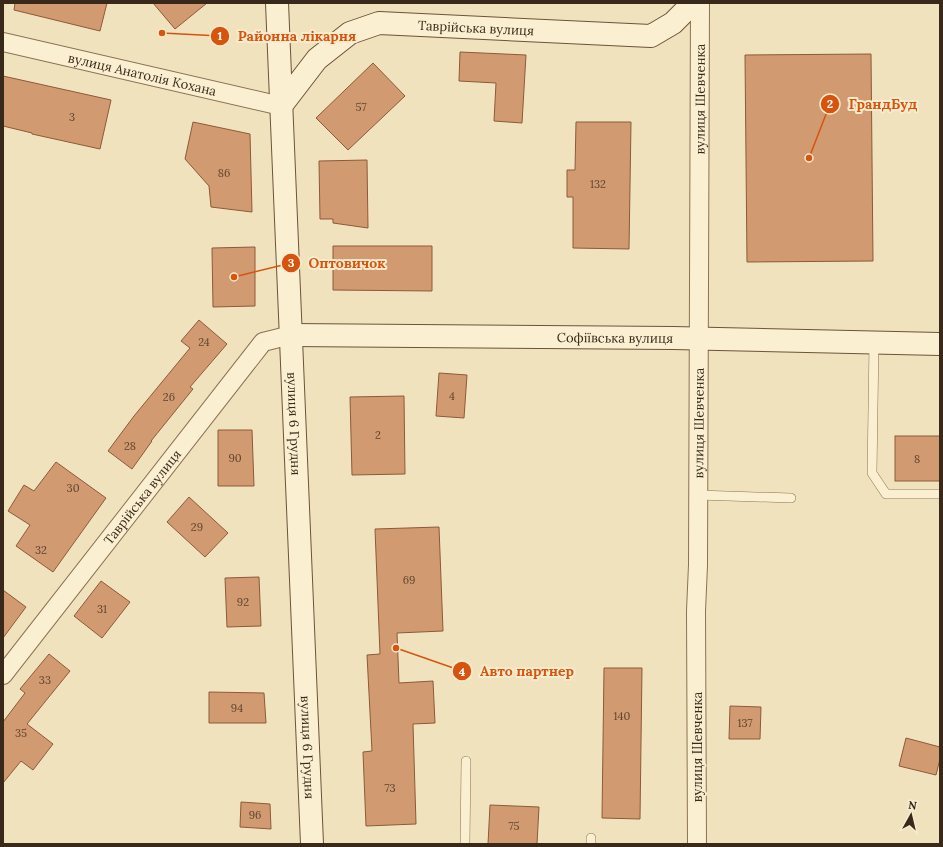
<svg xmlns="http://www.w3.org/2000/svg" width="943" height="847" font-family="Lora,serif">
  <rect width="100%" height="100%" fill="#f1e2be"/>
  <!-- building -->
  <g fill="#d29a70" stroke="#8c5a39">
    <polygon points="15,3 107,3 100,31 14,10"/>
    <polygon points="153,3 207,3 175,29"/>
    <polygon points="460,52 526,55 522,123 494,121 496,83 459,81"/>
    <polygon points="871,54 873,261 747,262 745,55"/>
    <polygon points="373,63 405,96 348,150 316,118"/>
    <polygon points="3,76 111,100 100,149 32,134 32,133 3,126"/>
    <polygon points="193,122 250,134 252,212 211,207 209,186 185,159"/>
    <polygon points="576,122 631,122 629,249 573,248 573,197 567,197 567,170 575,170"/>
    <polygon points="367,160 368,228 333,223 333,219 320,219 319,161"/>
    <polygon points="333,246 432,246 432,291 333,290"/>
    <polygon points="255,247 255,306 213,307 212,248"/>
    <polygon points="199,320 227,344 190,387 193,389 151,441 152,441 132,469 108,451 134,416 190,348 181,341"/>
    <polygon points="439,373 467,375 464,418 436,416"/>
    <polygon points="404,396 405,474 352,475 350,397"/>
    <polygon points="218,430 252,430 254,486 218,486"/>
    <rect x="895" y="436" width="45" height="45"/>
    <polygon points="56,462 106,498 53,572 16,546 30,525 8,511 24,485 34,491"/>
    <polygon points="189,497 228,533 205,557 167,522"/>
    <polygon points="439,527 443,631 397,633 399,683 433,681 435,723 413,724 416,824 366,826 363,752 372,751 367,655 380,654 375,529"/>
    <polygon points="259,577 261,626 227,627 225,578"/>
    <polygon points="101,581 130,602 102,638 74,616"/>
    <polygon points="3,590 26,607 3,638"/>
    <polygon points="49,654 70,671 27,724 53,744 33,770 21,761 3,783 3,722 25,693 20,689"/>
    <polygon points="604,668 642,668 640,819 602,818"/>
    <polygon points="209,692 264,693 266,723 209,723"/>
    <polygon points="730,706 761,707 760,739 729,739"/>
    <polygon points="906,738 940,747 940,759 936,775 899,766"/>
    <polygon points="241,802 270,804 271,829 240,827"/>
    <polygon points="490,805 539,807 537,844 488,844"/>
  </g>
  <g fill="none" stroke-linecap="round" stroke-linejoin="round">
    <defs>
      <g id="lane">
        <polyline points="874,343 872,473 886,494 940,494"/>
        <polyline points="698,495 791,498"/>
        <polyline points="465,844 466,761"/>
        <polyline points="591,844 591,838"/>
      </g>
      <g id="street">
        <path id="s1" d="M3 42 281 106"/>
        <path id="s2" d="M3 675 263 342 291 335"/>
        <path id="s3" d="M697 844 696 611 698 565 700 3"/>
      </g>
      <g id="secondary">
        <path id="s4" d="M277 3 312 844"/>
        <path id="s5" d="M281 106 317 59 350 33 379 23 651 36 673 23 693 3"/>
        <path id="s6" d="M291 335 673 338 940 344"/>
      </g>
    </defs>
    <!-- lane casing -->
    <use href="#lane" stroke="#8b7255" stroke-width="10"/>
    <!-- street casing -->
    <use href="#street" stroke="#8b7255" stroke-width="20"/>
    <!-- secondary casing -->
    <use href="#secondary" stroke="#6c5339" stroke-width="24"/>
    <!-- lane -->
    <use href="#lane" stroke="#fbefd1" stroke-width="9"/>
    <!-- street -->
    <use href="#street" stroke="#fbefd1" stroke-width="18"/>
    <!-- secondary -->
    <use href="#secondary" stroke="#fbefd1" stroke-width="22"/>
  </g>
  <g text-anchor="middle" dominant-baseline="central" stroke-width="4" stroke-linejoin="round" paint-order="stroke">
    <!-- number labels -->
    <g font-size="11" fill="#5f4530">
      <text x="361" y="107">57</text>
      <text x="72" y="117">3</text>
      <text x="224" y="173">86</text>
      <text x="598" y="184">132</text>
      <text x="204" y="342">24</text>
      <text x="452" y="396">4</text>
      <text x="169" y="397">26</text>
      <text x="378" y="435">2</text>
      <text x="130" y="446">28</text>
      <text x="235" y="458">90</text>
      <text x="917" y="459">8</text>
      <text x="73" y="488">30</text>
      <text x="197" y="527">29</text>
      <text x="41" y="550">32</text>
      <text x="409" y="580">69</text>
      <text x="243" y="602">92</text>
      <text x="102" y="609">31</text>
      <text x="45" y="680">33</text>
      <text x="237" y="708">94</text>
      <text x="622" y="716">140</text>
      <text x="745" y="723">137</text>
      <text x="21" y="733">35</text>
      <text x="390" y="788">73</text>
      <text x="255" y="815">96</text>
      <text x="514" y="826">75</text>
    </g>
    <!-- street labels -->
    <g font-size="13" fill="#39291b" stroke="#f8ecce">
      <text stroke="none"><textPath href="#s5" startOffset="229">Таврійська вулиця</textPath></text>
      <text stroke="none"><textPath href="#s1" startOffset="143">вулиця Анатолія Кохана</textPath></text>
      <text stroke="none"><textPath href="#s3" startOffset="745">вулиця Шевченка</textPath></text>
      <text stroke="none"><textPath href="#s6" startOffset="324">Софіївська вулиця</textPath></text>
      <text stroke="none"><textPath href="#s4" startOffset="421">вулиця 6 Грудня</textPath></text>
      <text stroke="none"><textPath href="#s3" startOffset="421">вулиця Шевченка</textPath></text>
      <text stroke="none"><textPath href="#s2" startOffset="226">Таврійська вулиця</textPath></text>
      <text stroke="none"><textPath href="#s4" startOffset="745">вулиця 6 Грудня</textPath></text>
      <text transform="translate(697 747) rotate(-90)">вулиця Шевченка</text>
    </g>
  </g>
  <!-- callouts -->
  <path fill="none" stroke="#d6540e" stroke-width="1.5" d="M162 33L220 36M809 158L830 104M234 277L291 263M396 648L462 671"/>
  <g fill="#d6540e" stroke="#f8ecce" stroke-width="1.5">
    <circle cx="162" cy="33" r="4"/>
    <circle cx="809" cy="158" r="4"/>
    <circle cx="234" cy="277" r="4"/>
    <circle cx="396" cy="648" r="4"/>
    <circle cx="220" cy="36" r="10"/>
    <circle cx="830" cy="104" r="10"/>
    <circle cx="291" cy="263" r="10"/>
    <circle cx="462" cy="671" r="10"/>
  </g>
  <g font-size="12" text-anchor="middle" font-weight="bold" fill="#fff">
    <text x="220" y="40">1</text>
    <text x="830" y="108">2</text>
    <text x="291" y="267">3</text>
    <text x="462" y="676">4</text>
  </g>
  <g font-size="14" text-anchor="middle" font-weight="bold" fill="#d6540e" stroke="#f8ecce" stroke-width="4" stroke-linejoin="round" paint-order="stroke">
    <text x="297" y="41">Районна лікарня</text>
    <text x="883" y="109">ГрандБуд</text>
    <text x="347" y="268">Оптовичок</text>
    <text x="527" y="676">Авто партнер</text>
  </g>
  <!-- border -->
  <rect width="943" height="847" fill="none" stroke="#39291b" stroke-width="8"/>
  <!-- north arrow -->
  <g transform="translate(911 815) rotate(8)" stroke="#f8ecce" stroke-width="3" paint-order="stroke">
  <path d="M0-3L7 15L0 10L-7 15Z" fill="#39291b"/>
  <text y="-6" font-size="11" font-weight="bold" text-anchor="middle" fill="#39291b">N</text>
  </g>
</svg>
